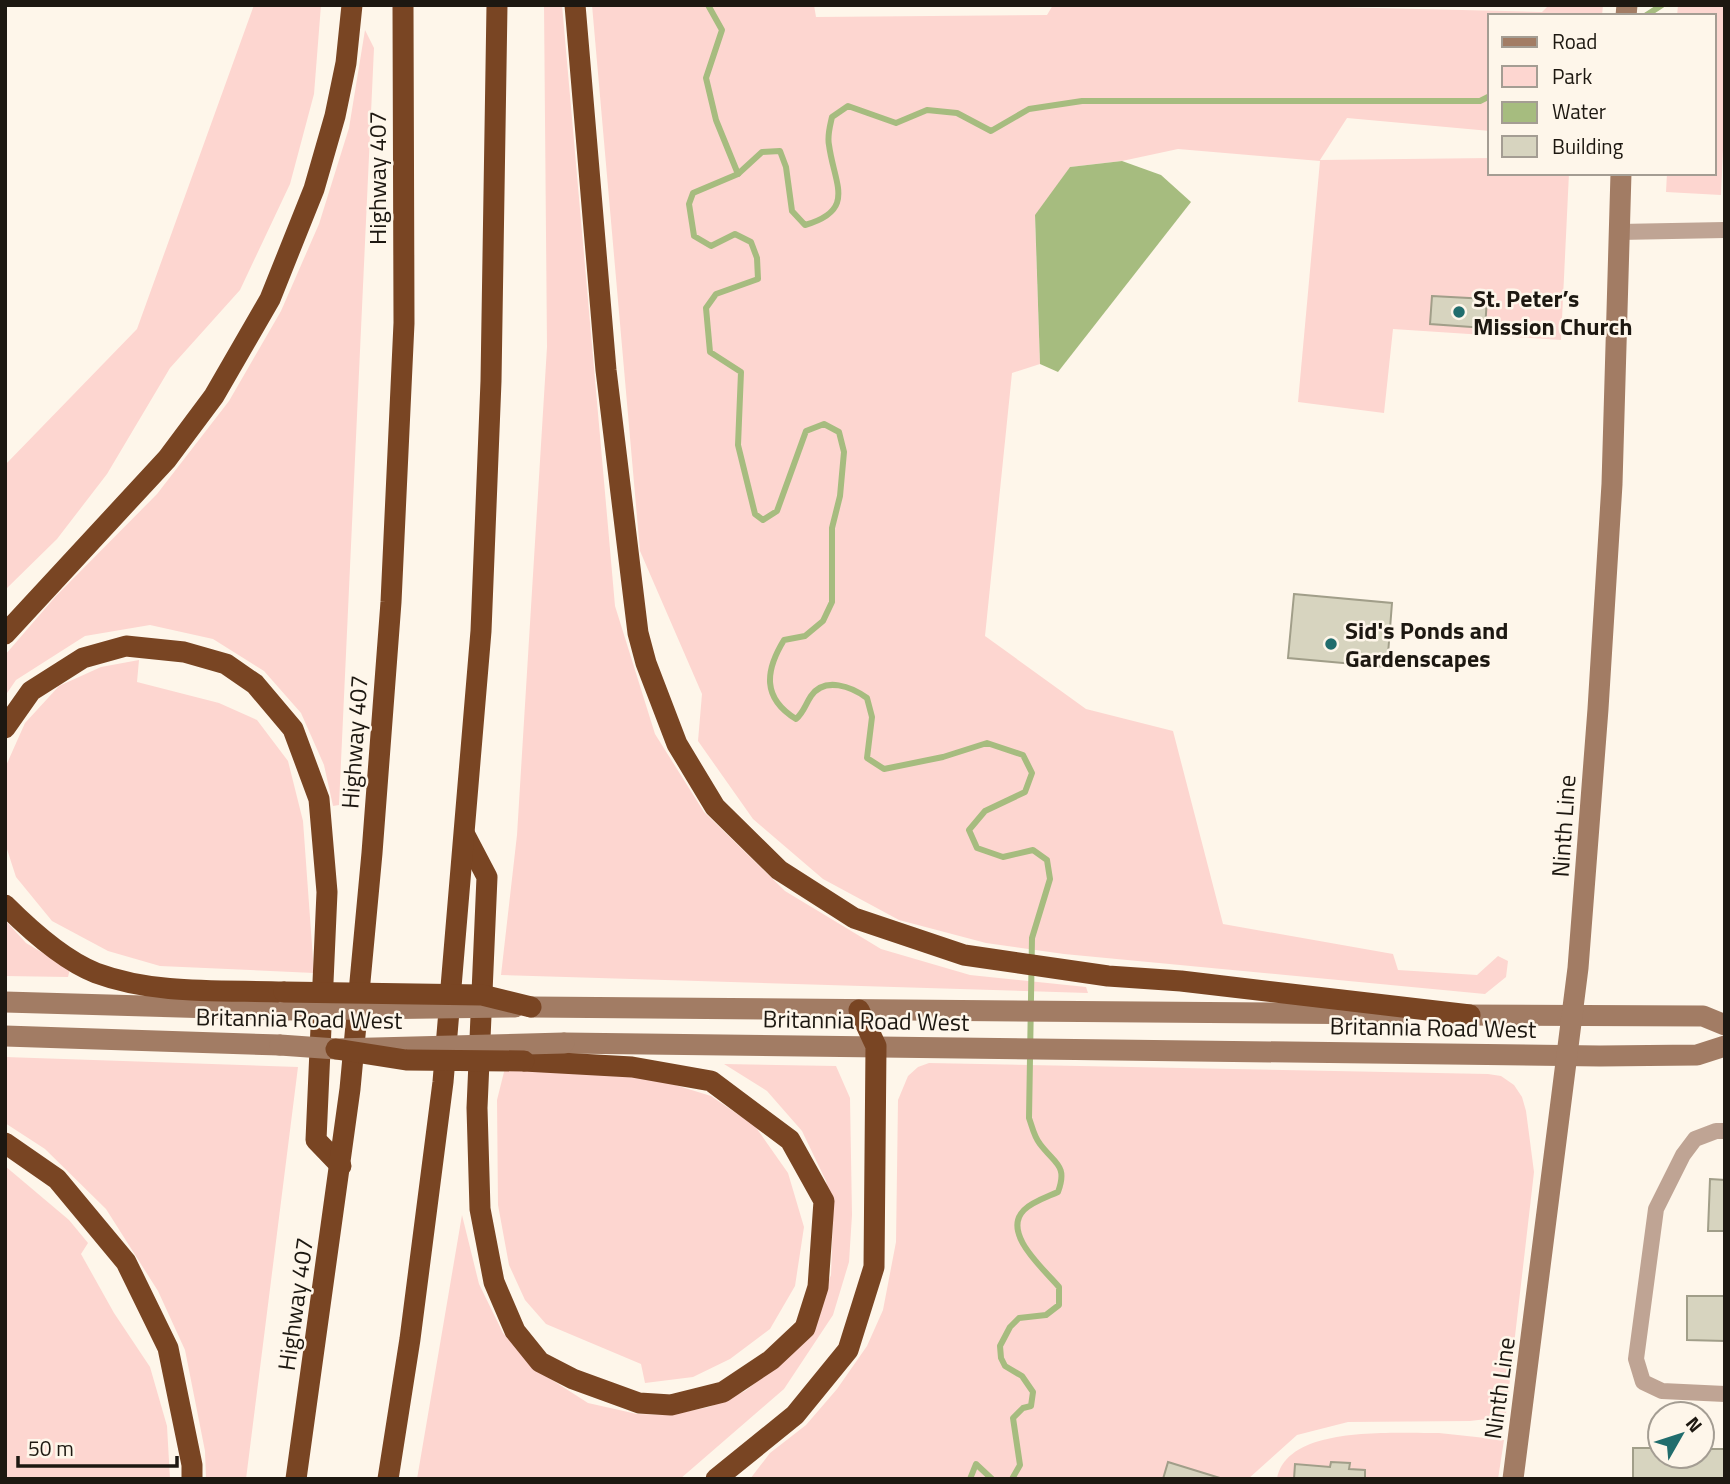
<svg xmlns="http://www.w3.org/2000/svg" width="1730" height="1484" font-family="'Titillium Web',sans-serif">
  <rect width="100%" height="100%" fill="#fef6ea"/>
  <!-- green -->
  <g fill="#fdd6d0">
    <polygon points="254,5 321,5 314,94 290,184 240,290 170,368 107,474 57,539 5,590 5,465 137,329"/>
    <polygon points="544,5 562,5 615,606 655,734 704,812 785,891 881,949 970,975 1086,987 1088,993 501,975 517,835 547,347"/>
    <polygon points="592,5 814,5 816,17 1047,15 1053,5 1249,5 1542,12 1549,5 1603,5 1602,16 1490,16 1490,131 1347,118 1320,160 1490,158 1490,173 1569,173 1561,340 1393,329 1384,413 1298,402 1320,161 1178,149 1122,161 1070,167 1035,218 1040,364 1012,373 985,636 1086,709 1173,731 1223,924 1393,954 1398,970 1477,975 1498,956 1508,961 1506,977 1485,994 1064,954 986,943 899,920 823,879 753,819 698,741 702,694 640,551"/>
    <polygon points="1678,5 1725,5 1725,104 1721,195 1666,192 1667,173 1714,173 1714,16 1677,16"/>
    <polygon points="365,30 374,48 339,805 333,806 324,765 301,713 264,671 213,639 150,625 85,636 16,680 5,696 5,655 56,596 157,494 229,401 281,311 319,224 349,128"/>
    <polygon points="139,660 137,682 219,703 257,720 288,761 303,821 314,973 160,966 108,951 52,921 16,877 5,843 5,768 25,723 59,686 101,667"/>
    <polygon points="5,920 26,943 70,969 68,977 5,976"/>
    <polygon points="5,1057 298,1067 246,1479 206,1479 205,1451 185,1350 158,1291 106,1209 45,1149 5,1123"/>
    <polygon points="929,1063 1488,1074 1501,1076 1514,1085 1522,1097 1526,1111 1534,1172 1506,1414 1503,1417 1470,1421 1348,1422 1297,1435 1248,1479 750,1479 770,1453 806,1425 837,1389 867,1346 883,1310 896,1242 898,1100 908,1076 918,1067"/>
    <polygon points="724,1064 836,1066 850,1098 852,1215 849,1262 833,1315 784,1389 680,1479 417,1479 462,1215 479,1284 503,1333 535,1369 588,1403 637,1414 669,1415 709,1407 745,1391 782,1362 811,1324 831,1275 833,1217 826,1181 802,1131 767,1091"/>
    <polygon points="505,1068 646,1076 711,1096 755,1126 788,1173 804,1227 795,1286 770,1329 730,1359 693,1377 645,1383 641,1364 546,1324 525,1300 509,1265 498,1205 497,1100"/>
    <polygon points="5,1166 69,1220 88,1243 81,1254 114,1313 150,1367 167,1426 170,1479 5,1479"/>
    <path d="M1439 1433 1504 1440 1498 1479H1277C1287 1424 1396 1434 1439 1433Z"/>
  </g>
  <!-- water -->
  <polygon fill="#a6bc7f" points="1122,161 1161,175 1191,202 1058,372 1040,364 1035,215 1070,167"/>
  <g fill="none" stroke-linecap="round" stroke-linejoin="round">
    <!-- stream -->
    <g stroke="#a6bc7f" stroke-width="6">
      <polyline points="708,5 722,30 706,78 716,120 738,174"/>
      <polyline points="1645,16 1662,5"/>
      <polyline points="970,1479 976,1464 992,1479"/>
      <path d="M1012 1479 1020 1465 1013 1418 1023 1408 1031 1406 1033 1392 1022 1376 1005 1366 1001 1358 1000 1346 1010 1327 1019 1318 1046 1315 1059 1305V1287C1044 1269 1001 1233 1024 1210 1032 1202 1047 1197 1058 1192 1068 1165 1055 1164 1040 1144 1034 1137 1032 1126 1029 1118L1032 938 1050 879 1047 860 1033 850 1003 857 977 848 969 830 985 811 1025 792 1032 773 1023 755 987 743 943 757 884 769 867 758 872 717 867 698C852 687 825 676 811 696 805 705 804 712 796 719 762 698 765 671 784 640L805 636 823 621 832 602V528L840 496 844 452 839 432 824 424 806 431 777 511 763 520 755 514 738 445 741 372 710 352 706 308 716 294 758 279 757 258 751 242 735 234 711 246 694 236 689 204 693 193 738 174 762 152 780 151 786 167 792 211 805 225C857 210 834 184 829 145 827 136 830 126 832 117L848 106 896 123 927 110 957 113 991 131 1029 109 1082 101H1480L1490 96"/>
    </g>
  </g>
  <!-- building -->
  <g fill="#d7d4bf" stroke="#a19e89" stroke-width="2">
    <polygon points="1432,296 1487,299 1485,328 1430,324"/>
    <polygon points="1294,594 1392,603 1387,667 1288,658"/>
    <polygon points="1710,1179 1725,1180 1725,1231 1708,1231"/>
    <polygon points="1687,1296 1725,1296 1725,1341 1687,1340"/>
    <polygon points="1633,1448 1660,1448 1660,1456 1702,1456 1702,1449 1725,1449 1725,1479 1633,1479"/>
    <polygon points="1168,1462 1220,1478 1220,1479 1163,1479"/>
    <polygon points="1331,1462 1350,1463 1349,1469 1365,1470 1365,1479 1294,1479 1295,1464 1330,1467"/>
  </g>
  <g fill="none" stroke-linecap="round" stroke-linejoin="round">
    <!-- street -->
    <g stroke="#bfa494" stroke-width="16">
      <polyline points="1619,232 1725,230"/>
      <polyline points="1725,1131 1716,1131 1695,1139 1683,1155 1656,1209 1636,1359 1643,1382 1662,1391 1725,1394"/>
    </g>
    <!-- secondary -->
    <g stroke="#a27c64" stroke-width="21">
      <polyline points="1626,16 1627,5"/>
      <polyline points="5,1002 286,1010"/>
      <polyline points="531,1007 1401,1014"/>
      <polyline points="1454,1015 1703,1016 1725,1025"/>
      <polyline points="5,1036 280,1045"/>
      <polyline points="564,1043 1600,1056 1697,1055 1725,1046"/>
      <polyline points="1513,1479 1578,968 1598,709 1612,484 1621,173"/>
    </g>
    <!-- highway -->
    <g stroke="#794523" stroke-width="21">
      <polyline points="575,5 606,370 638,633 646,663 677,744 715,807 779,870 854,918 964,955 1108,976 1181,981 1470,1015"/>
      <polyline points="5,634 167,459 214,396 270,299 314,189 335,116 346,63 352,5"/>
      <polyline points="5,728 31,691 83,658 126,646 184,652 226,664 255,684 293,729 319,799 327,892 316,1140 341,1166"/>
      <polyline points="465,835 487,877 477,1108 480,1209 494,1282 515,1331 540,1362 573,1379 639,1403 671,1405 723,1392 771,1360 805,1328 818,1287 824,1201 790,1140 711,1081 632,1067 524,1061"/>
      <path d="M5 905C28 928 65 961 96 973 155 995 222 990 284 992"/>
      <polyline points="5,1143 57,1179 126,1262 168,1348 192,1465 192,1479"/>
      <polyline points="296,1479 350,1089 372,853 391,602 404,323 403,5"/>
      <polyline points="388,1479 410,1339 443,1082 481,631 491,381 497,5"/>
      <polyline points="716,1479 795,1415 848,1350 874,1267 876,1046 859,1010"/>
    </g>
    <!-- secondary-bridge -->
    <g stroke="#a27c64" stroke-width="21">
      <polyline points="286,1010 515,1007"/>
      <polyline points="280,1045 336,1049 564,1043"/>
    </g>
    <!-- highway-bridge -->
    <g stroke="#794523" stroke-width="21">
      <polyline points="284,992 482,995 531,1007"/>
      <polyline points="336,1049 406,1060 524,1061"/>
    </g>
  </g>
  <!-- markers -->
  <g fill="#216d6d" stroke="#fef6ea" stroke-width="2.5">
    <circle cx="1459" cy="312" r="7"/>
    <circle cx="1331" cy="644" r="7"/>
  </g>
  <g text-anchor="middle" dominant-baseline="central" stroke-width="5" stroke-linejoin="round" paint-order="stroke">
    <!-- street labels -->
    <g font-size="24" fill="#1d1811" stroke="#fef6ea">
      <text transform="translate(377 178) rotate(-90)">Highway 407</text>
      <text transform="translate(354 742) rotate(-86)">Highway 407</text>
      <text transform="translate(1563 826) rotate(-86)">Ninth Line</text>
      <text transform="translate(299 1018) rotate(1)">Britannia Road West</text>
      <text transform="translate(866 1020) rotate(1)">Britannia Road West</text>
      <text transform="translate(1433 1027) rotate(1)">Britannia Road West</text>
      <text transform="translate(295 1304) rotate(-82)">Highway 407</text>
      <text transform="translate(1499 1388) rotate(-82)">Ninth Line</text>
    </g>
    <!-- poi labels -->
    <g font-size="24" font-weight="bold" fill="#1d1811" stroke="#fef6ea" text-anchor="start">
      <text x="1473" y="298">St. Peter’s<tspan x="1473" dy="28">Mission Church</tspan></text>
      <text x="1345" y="630">Sid's Ponds and<tspan x="1345" dy="28">Gardenscapes</tspan></text>
    </g>
  </g>
  <!-- border -->
  <rect width="1730" height="1484" fill="none" stroke="#1d1811" stroke-width="14"/>
  <!-- legend -->
  <rect x="1488" y="14" width="228" height="161" fill="#fef6ea" stroke="#a49d93" stroke-width="2"/>
  <rect x="1502" y="37" width="35" height="10" fill="#a27c64" stroke="#a49d93" stroke-width="2"/>
  <text x="1552" y="49" font-size="21" fill="#1d1811">Road</text>
  <rect x="1502" y="66" width="35" height="21" fill="#fdd6d0" stroke="#a49d93" stroke-width="2"/>
  <text x="1552" y="84" font-size="21" fill="#1d1811">Park</text>
  <rect x="1502" y="102" width="35" height="21" fill="#a6bc7f" stroke="#a49d93" stroke-width="2"/>
  <text x="1552" y="119" font-size="21" fill="#1d1811">Water</text>
  <rect x="1502" y="136" width="35" height="21" fill="#d7d4bf" stroke="#a49d93" stroke-width="2"/>
  <text x="1552" y="154" font-size="21" fill="#1d1811">Building</text>
  <!-- north arrow -->
  <g transform="translate(1681 1435) rotate(51)"><circle r="33" fill="#fef6ea" stroke="#a49d93" stroke-width="2"/>
  <path d="M0-5L12 26L0 18L-12 26Z" fill="#216d6d"/>
  <text y="-10" font-size="19" font-weight="bold" text-anchor="middle" fill="#1d1811">N</text>
  </g>
  <!-- scale -->
  <path d="M18 1456v10h159v-10" fill="none" stroke="#1d1811" stroke-width="3.5"/>
  <text x="28" y="1456" font-size="21" fill="#1d1811" stroke="#fef6ea" stroke-width="5" paint-order="stroke">50 m</text>
</svg>
